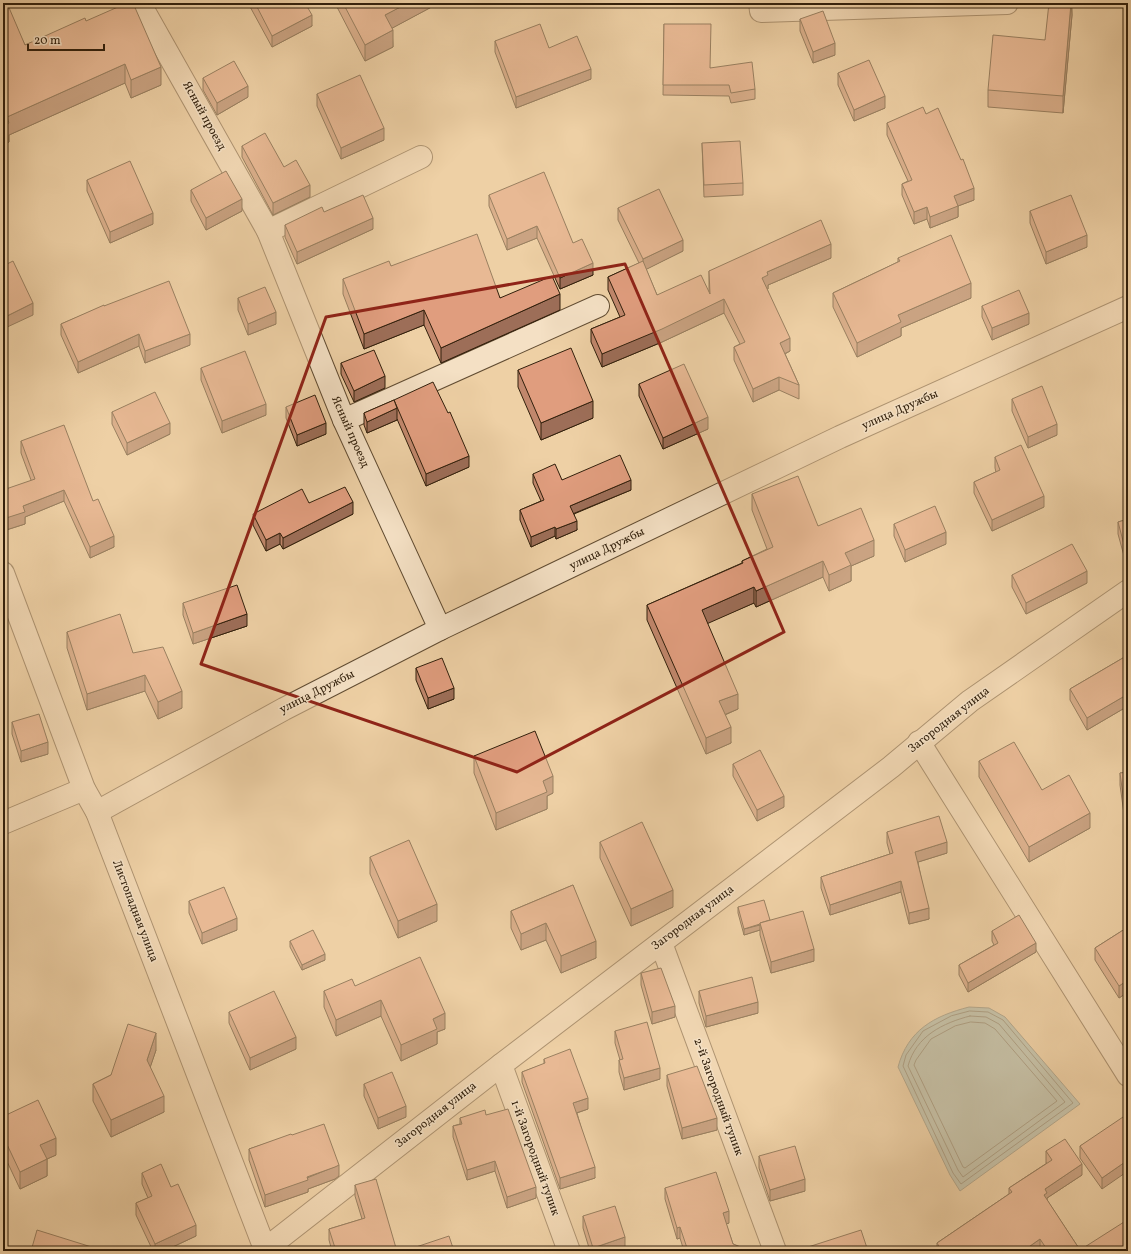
<svg xmlns="http://www.w3.org/2000/svg" width="1131" height="1254" font-family="Vollkorn,serif">
  <rect width="100%" height="100%" fill="#eed0a5"/>
  <filter id="stains"><feTurbulence type="fractalNoise" baseFrequency=".005" numOctaves="4"/><feColorMatrix values="0 0 0 0 .2 0 0 0 0 .09 0 0 0 0 .02 0 0 0 .5 -.17"/></filter>
  <radialGradient id="worn" r=".72"><stop offset=".6" stop-color="#630" stop-opacity="0"/><stop offset="1" stop-color="#630" stop-opacity=".3"/></radialGradient>
  <!-- water -->
  <path fill="#9bb5af" stroke="#71796e" d="M969 1007 989 1008 1005 1017 1080 1104 960 1191 950 1175 898 1067C908 1030 934 1016 969 1007Z"/>
  <g fill="none" stroke-linecap="round" stroke-linejoin="round">
    <!-- shore -->
    <g stroke="#666a5e" stroke-width="1">
      <polygon points="970,1011 988,1012 1003,1020 1073,1103 961,1184 953,1173 903,1066 906,1055 923,1031 951,1016"/>
      <path d="M970 1016 986 1017 999 1024 1065 1102 963 1177 958 1170 908 1066C916 1036 943 1023 970 1016Z"/>
      <polygon points="971,1022 985,1023 995,1029 1057,1101 965,1168 963,1167 914,1065 916,1060 931,1039 955,1026"/>
    </g>
    <defs>
      <g id="minor">
        <polyline points="142,3 140,4 268,231 344,420 440,629"/>
        <polyline points="760,3 761,11 1007,3"/>
        <polyline points="268,231 421,157"/>
        <polyline points="344,420 598,306"/>
        <polyline points="3,573 84,789 97,812 265,1249"/>
        <polyline points="919,742 1128,1075"/>
        <polyline points="97,812 284,709 440,629 840,437 1128,307"/>
        <polyline points="3,823 84,789"/>
        <polyline points="661,943 775,1251"/>
        <polyline points="501,1065 569,1251"/>
        <polyline points="263,1251 501,1065 891,767 970,701 1128,591"/>
      </g>
    </defs>
    <!-- minor casing -->
    <use href="#minor" stroke="#614c32" stroke-width="24"/>
    <!-- minor -->
    <use href="#minor" stroke="#f4e0c4" stroke-width="22"/>
  </g>
  <!-- wall -->
  <g fill="#c1876c" stroke="#32200c">
    <polygon points="3,3 25,45 86,21 161,85 131,98 125,83 9,135 9,142 3,145"/>
    <polygon points="248,3 305,3 312,26 272,47"/>
    <polygon points="337,3 439,3 392,28 393,47 365,61 337,7"/>
    <polygon points="1072,3 1072,15 1063,113 988,107 988,90 1045,40"/>
    <polygon points="800,19 835,55 813,63 800,31"/>
    <polygon points="664,24 710,68 755,89 755,99 731,103 729,96 663,95"/>
    <polygon points="495,41 549,48 591,79 516,108 495,52"/>
    <polygon points="838,73 885,108 854,121 838,85"/>
    <polygon points="203,78 248,97 217,115 203,90"/>
    <polygon points="317,94 384,140 341,159 317,106"/>
    <polygon points="926,114 974,200 958,206 958,217 930,228 927,219 914,224 902,195 902,184 908,181 887,135 887,123"/>
    <polygon points="702,143 743,183 743,195 704,197"/>
    <polygon points="242,146 284,167 310,197 273,215 242,157"/>
    <polygon points="87,180 153,224 110,243 87,191"/>
    <polygon points="191,190 242,211 206,230 191,201"/>
    <polygon points="489,195 573,243 593,275 560,289 537,238 507,250 489,206"/>
    <polygon points="618,208 683,251 646,269 657,295 709,292 709,271 831,258 768,285 768,289 767,289 790,351 785,354 799,385 799,399 779,390 753,402 734,360 734,347 740,344 724,313 662,342 602,367 591,342 591,329 620,317 608,290 608,277 639,263 618,220"/>
    <polygon points="1030,211 1087,247 1046,264 1030,223"/>
    <polygon points="285,225 373,229 297,264 285,237"/>
    <polygon points="898,258 971,298 901,328 901,336 857,357 833,307 833,293 898,262"/>
    <polygon points="391,266 500,298 560,310 441,363 424,325 364,349 343,294 343,279"/>
    <polygon points="238,298 276,324 248,335 238,310"/>
    <polygon points="104,306 190,345 145,363 139,346 78,373 61,335 61,324"/>
    <polygon points="982,306 1029,324 992,340 982,317"/>
    <polygon points="341,363 385,388 354,402 341,374"/>
    <polygon points="201,368 266,415 222,433 201,380"/>
    <polygon points="518,370 593,418 541,440 518,387"/>
    <polygon points="639,384 708,429 663,449 639,396"/>
    <polygon points="1012,399 1057,435 1028,448 1012,411"/>
    <polygon points="394,400 469,467 426,486 397,419 397,420 367,433 364,425 364,413"/>
    <polygon points="286,407 326,434 297,446 286,418"/>
    <polygon points="112,412 170,434 127,455 112,424"/>
    <polygon points="21,441 93,501 114,547 90,558 64,501 25,517 25,524 3,531 31,480 21,453"/>
    <polygon points="995,457 1044,507 992,531 974,493 974,482 996,472 995,468"/>
    <polygon points="533,474 562,480 631,490 574,514 577,530 556,539 555,536 531,547 520,520 520,510 541,501 533,483"/>
    <polygon points="752,494 818,526 874,556 851,566 851,581 829,591 823,577 756,607 754,603 707,623 738,709 725,715 731,743 706,754 647,620 647,605 742,563 742,561 767,549 752,510"/>
    <polygon points="309,503 353,514 283,549 280,544 266,551 253,525 253,514"/>
    <polygon points="1128,519 1126,563 1118,534 1118,522"/>
    <polygon points="894,524 946,544 905,562 894,536"/>
    <polygon points="1012,575 1087,583 1026,614 1012,587"/>
    <polygon points="183,603 247,626 193,644 183,615"/>
    <polygon points="67,632 133,653 182,708 158,719 145,691 87,710 67,648"/>
    <polygon points="1128,655 1128,706 1087,730 1070,700 1070,689"/>
    <polygon points="416,668 454,699 428,709 416,680"/>
    <polygon points="12,722 48,754 21,762 12,734"/>
    <polygon points="474,756 553,793 547,796 547,809 496,830 474,773"/>
    <polygon points="979,761 1042,790 1090,828 1029,862 979,777"/>
    <polygon points="733,764 784,807 757,821 733,776"/>
    <polygon points="1128,772 1128,814 1124,814 1120,785 1120,773"/>
    <polygon points="887,832 947,853 918,862 929,919 909,924 901,892 830,915 821,888 821,877 890,854 887,843"/>
    <polygon points="600,842 673,907 631,926 600,858"/>
    <polygon points="370,857 437,921 398,938 370,874"/>
    <polygon points="573,885 596,958 561,973 546,940 521,950 511,928 511,911"/>
    <polygon points="189,901 237,930 202,944 189,913"/>
    <polygon points="738,907 770,920 814,961 771,973 760,935 760,930 744,935 738,913"/>
    <polygon points="1128,927 1128,992 1119,998 1095,960 1095,948"/>
    <polygon points="992,931 1036,952 968,992 959,975 959,965 994,945 992,941"/>
    <polygon points="290,941 325,960 302,970 290,947"/>
    <polygon points="641,973 675,1017 652,1024 641,985"/>
    <polygon points="355,986 445,1029 437,1032 437,1044 401,1061 381,1016 336,1036 324,1007 324,991"/>
    <polygon points="699,991 758,1013 706,1027 699,1003"/>
    <polygon points="229,1012 296,1049 250,1070 229,1023"/>
    <polygon points="615,1031 660,1079 624,1090 619,1072 619,1060 620,1060 615,1043"/>
    <polygon points="156,1050 150,1067 164,1112 111,1137 93,1101 93,1084 111,1075"/>
    <polygon points="544,1059 588,1109 577,1113 595,1178 560,1189 522,1082 522,1072 544,1064"/>
    <polygon points="667,1075 717,1130 682,1139 667,1086"/>
    <polygon points="364,1084 406,1117 378,1129 364,1096"/>
    <polygon points="3,1114 4,1116 56,1155 47,1159 47,1176 20,1189 3,1153"/>
    <polygon points="486,1115 536,1198 507,1208 495,1171 467,1180 453,1137 453,1126 460,1124 460,1118"/>
    <polygon points="1128,1118 1102,1189 1080,1158 1080,1146"/>
    <polygon points="292,1135 339,1176 335,1179 308,1189 308,1192 265,1207 249,1160 249,1149"/>
    <polygon points="1046,1151 1082,1175 1047,1198 1047,1200 1080,1250 1128,1251 1041,1251 1040,1250 1040,1251 937,1251 937,1243 1009,1194 1009,1188 1047,1163 1046,1163"/>
    <polygon points="759,1156 805,1191 770,1201 759,1168"/>
    <polygon points="142,1173 171,1187 196,1236 164,1251 153,1251 136,1215 136,1203 148,1198 142,1184"/>
    <polygon points="355,1185 396,1251 332,1251 329,1240 329,1229 362,1219 355,1196"/>
    <polygon points="665,1188 729,1223 726,1224 733,1244 747,1251 684,1251 680,1238 677,1239 665,1199"/>
    <polygon points="583,1216 625,1249 618,1251 590,1251 583,1228"/>
  </g>
  <!-- shaded-wall -->
  <g fill="#9d6e58" stroke="#32200c">
    <polygon points="408,3 439,3 385,32 385,15"/>
    <polygon points="1071,3 1072,15 1063,113 1063,96"/>
    <polygon points="312,15 312,26 272,47 272,36"/>
    <polygon points="393,30 393,47 365,61 365,45"/>
    <polygon points="835,43 835,55 813,63 813,52"/>
    <polygon points="125,64 125,83 9,135 9,142 3,145 3,126 7,117"/>
    <polygon points="161,67 161,85 131,98 131,80"/>
    <polygon points="591,69 591,79 516,108 516,97"/>
    <polygon points="248,86 248,97 217,115 217,103"/>
    <polygon points="885,96 885,108 854,121 854,110"/>
    <polygon points="384,128 384,140 341,159 341,148"/>
    <polygon points="310,185 310,197 273,215 273,203"/>
    <polygon points="974,188 974,200 958,206 958,217 930,228 930,217 954,196"/>
    <polygon points="242,199 242,211 206,230 206,218"/>
    <polygon points="927,207 927,219 914,224 914,212"/>
    <polygon points="153,213 153,224 110,243 110,232"/>
    <polygon points="373,218 373,229 297,264 297,252"/>
    <polygon points="537,226 537,238 507,250 507,239"/>
    <polygon points="1087,235 1087,247 1046,264 1046,252"/>
    <polygon points="683,240 683,251 643,271 643,259"/>
    <polygon points="831,244 831,258 768,285 768,289 762,291 762,278 767,272"/>
    <polygon points="593,263 593,275 560,289 560,278"/>
    <polygon points="971,283 971,298 901,328 901,336 857,357 857,343 898,315"/>
    <polygon points="560,294 560,310 441,363 441,348"/>
    <polygon points="724,299 724,313 662,342 602,367 602,354"/>
    <polygon points="33,303 33,315 3,329 3,318"/>
    <polygon points="424,310 424,325 364,349 364,334"/>
    <polygon points="276,312 276,324 248,335 248,324"/>
    <polygon points="1029,313 1029,324 992,340 992,328"/>
    <polygon points="139,334 139,346 78,373 78,362"/>
    <polygon points="190,334 190,345 145,363 145,351"/>
    <polygon points="790,338 790,351 780,356 780,343"/>
    <polygon points="385,376 385,388 354,402 354,391"/>
    <polygon points="779,377 779,390 753,402 753,389"/>
    <polygon points="593,401 593,418 541,440 541,423"/>
    <polygon points="266,404 266,415 222,433 222,421"/>
    <polygon points="397,408 397,420 367,433 367,422"/>
    <polygon points="708,417 708,429 663,449 663,438"/>
    <polygon points="170,423 170,434 127,455 127,443"/>
    <polygon points="326,423 326,434 297,446 297,435"/>
    <polygon points="1057,424 1057,435 1028,448 1028,437"/>
    <polygon points="469,456 469,467 426,486 426,474"/>
    <polygon points="631,480 631,490 570,515 570,506"/>
    <polygon points="64,490 64,501 25,517 25,524 3,531 3,519 23,506"/>
    <polygon points="1044,496 1044,507 992,531 992,520"/>
    <polygon points="353,502 353,514 283,549 283,538"/>
    <polygon points="577,521 577,530 556,539 556,529"/>
    <polygon points="555,527 555,536 531,547 531,537"/>
    <polygon points="946,532 946,544 905,562 905,550"/>
    <polygon points="280,533 280,544 266,551 266,540"/>
    <polygon points="114,536 114,547 90,558 90,547"/>
    <polygon points="874,540 874,556 851,566 851,581 829,591 829,575 845,553"/>
    <polygon points="1128,551 1128,562 1126,563 1126,552"/>
    <polygon points="823,561 823,577 756,607 756,591"/>
    <polygon points="1087,571 1087,583 1026,614 1026,603"/>
    <polygon points="754,587 754,603 702,626 702,610"/>
    <polygon points="247,614 247,626 193,644 193,633"/>
    <polygon points="145,675 145,691 87,710 87,694"/>
    <polygon points="454,688 454,699 428,709 428,698"/>
    <polygon points="182,691 182,708 158,719 158,702"/>
    <polygon points="738,694 738,709 719,717 719,701"/>
    <polygon points="1128,694 1128,706 1087,730 1087,718"/>
    <polygon points="731,727 731,743 706,754 706,738"/>
    <polygon points="48,742 48,754 21,762 21,751"/>
    <polygon points="553,776 553,793 547,796 547,809 496,830 496,813 543,781"/>
    <polygon points="784,796 784,807 757,821 757,810"/>
    <polygon points="1090,813 1090,828 1029,862 1029,847"/>
    <polygon points="947,842 947,853 915,863 915,852"/>
    <polygon points="901,881 901,892 830,915 830,905"/>
    <polygon points="673,890 673,907 631,926 631,909"/>
    <polygon points="437,904 437,921 398,938 398,921"/>
    <polygon points="929,908 929,919 909,924 909,913"/>
    <polygon points="237,918 237,930 202,944 202,933"/>
    <polygon points="546,923 546,940 521,950 521,934"/>
    <polygon points="760,925 760,930 744,935 744,929"/>
    <polygon points="596,941 596,958 561,973 561,956"/>
    <polygon points="1036,943 1036,952 968,992 968,983"/>
    <polygon points="814,949 814,961 771,973 771,962"/>
    <polygon points="325,954 325,960 302,970 302,965"/>
    <polygon points="1128,980 1128,992 1119,998 1119,986"/>
    <polygon points="381,1000 381,1016 336,1036 336,1020"/>
    <polygon points="758,1002 758,1013 706,1027 706,1016"/>
    <polygon points="675,1006 675,1017 652,1024 652,1012"/>
    <polygon points="445,1013 445,1029 437,1032 437,1044 401,1061 401,1045 433,1019"/>
    <polygon points="156,1033 156,1050 147,1077 147,1060"/>
    <polygon points="296,1037 296,1049 250,1070 250,1058"/>
    <polygon points="660,1068 660,1079 624,1090 624,1078"/>
    <polygon points="164,1096 164,1112 111,1137 111,1120"/>
    <polygon points="588,1098 588,1109 573,1114 573,1103"/>
    <polygon points="406,1106 406,1117 378,1129 378,1118"/>
    <polygon points="717,1118 717,1130 682,1139 682,1128"/>
    <polygon points="56,1138 56,1155 40,1162 40,1145"/>
    <polygon points="47,1159 47,1176 20,1189 20,1172"/>
    <polygon points="1128,1160 1128,1171 1102,1189 1102,1178"/>
    <polygon points="495,1161 495,1171 467,1180 467,1170"/>
    <polygon points="1082,1164 1082,1175 1047,1198 1047,1204 1044,1195 1045,1189"/>
    <polygon points="339,1165 339,1176 335,1179 308,1189 308,1192 265,1207 265,1195"/>
    <polygon points="595,1167 595,1178 560,1189 560,1178"/>
    <polygon points="805,1179 805,1191 770,1201 770,1190"/>
    <polygon points="536,1187 536,1198 507,1208 507,1197"/>
    <polygon points="729,1211 729,1223 723,1225 723,1213"/>
    <polygon points="196,1225 196,1236 164,1251 155,1251 155,1244"/>
    <polygon points="680,1227 680,1238 677,1239 677,1228"/>
    <polygon points="625,1237 625,1249 618,1251 593,1251 593,1248"/>
    <polygon points="1040,1239 1040,1251 1023,1251"/>
    <polygon points="396,1248 396,1251 386,1251"/>
  </g>
  <!-- building -->
  <g fill="#e09d7e" stroke="#32200c">
    <polygon points="3,3 7,3 25,45 85,18 86,21 127,3 133,3 161,67 131,80 125,64 7,117 9,123 3,126"/>
    <polygon points="255,3 305,3 312,15 272,36"/>
    <polygon points="343,3 408,3 385,15 393,30 365,45"/>
    <polygon points="1049,3 1071,3 1063,96 988,90 993,35 1045,40"/>
    <polygon points="823,11 835,43 813,52 800,19"/>
    <polygon points="540,24 549,48 577,36 591,69 516,97 495,41"/>
    <polygon points="664,24 711,24 710,68 752,62 755,89 731,93 729,85 663,85"/>
    <polygon points="869,60 885,96 854,110 838,73"/>
    <polygon points="234,61 248,86 217,103 203,78"/>
    <polygon points="360,75 384,128 341,148 317,94"/>
    <polygon points="923,107 926,114 938,108 961,160 963,159 974,188 954,196 958,206 930,217 927,207 914,212 902,184 912,180 887,123"/>
    <polygon points="265,133 284,167 296,160 310,185 273,203 242,146"/>
    <polygon points="740,141 743,183 704,185 702,143"/>
    <polygon points="130,161 153,213 110,232 87,180"/>
    <polygon points="226,171 242,199 206,218 191,190"/>
    <polygon points="544,172 573,243 582,239 593,263 560,278 537,226 507,239 489,195"/>
    <polygon points="659,189 683,240 643,259 618,208"/>
    <polygon points="363,195 373,218 297,252 285,225 322,207 324,212"/>
    <polygon points="1071,195 1087,235 1046,252 1030,211"/>
    <polygon points="821,220 831,244 767,272 768,275 762,278 790,338 780,343 799,385 779,377 753,389 734,347 745,342 724,299 662,329 602,354 591,329 625,315 608,277 643,261 657,295 701,275 710,294 709,271"/>
    <polygon points="477,234 500,298 552,276 560,294 441,348 424,310 364,334 343,279 389,261 391,266"/>
    <polygon points="951,235 971,283 898,315 901,322 857,343 833,293 900,261 898,258"/>
    <polygon points="13,261 33,303 3,318 3,266"/>
    <polygon points="169,281 190,334 145,351 139,334 78,362 61,324 104,305 104,306"/>
    <polygon points="265,287 276,312 248,324 238,298"/>
    <polygon points="1019,290 1029,313 992,328 982,306"/>
    <polygon points="571,348 593,401 541,423 518,370"/>
    <polygon points="374,350 385,376 354,391 341,363"/>
    <polygon points="245,351 266,404 222,421 201,368"/>
    <polygon points="684,364 708,417 663,438 639,384"/>
    <polygon points="433,382 448,413 450,412 469,456 426,474 394,400"/>
    <polygon points="1042,386 1057,424 1028,437 1012,399"/>
    <polygon points="155,392 170,423 127,443 112,412"/>
    <polygon points="315,395 326,423 297,435 286,407"/>
    <polygon points="394,400 397,408 367,422 364,413"/>
    <polygon points="64,425 93,501 98,499 114,536 90,547 64,490 23,506 25,512 3,519 3,490 35,479 21,441"/>
    <polygon points="1021,445 1044,496 992,520 974,482 1000,470 995,457"/>
    <polygon points="620,455 631,480 570,506 577,521 556,529 555,527 531,537 520,510 544,500 533,474 555,464 562,480"/>
    <polygon points="798,476 818,526 861,508 874,540 845,553 851,565 829,575 823,561 756,591 754,587 702,610 738,694 719,701 731,727 706,738 647,605 743,563 742,561 773,547 752,494"/>
    <polygon points="345,487 353,502 283,538 280,533 266,540 253,514 302,489 309,503"/>
    <polygon points="935,506 946,532 905,550 894,524"/>
    <polygon points="1128,519 1128,551 1126,552 1118,522"/>
    <polygon points="1072,544 1087,571 1026,603 1012,575"/>
    <polygon points="237,585 247,614 193,633 183,603"/>
    <polygon points="120,614 133,653 163,647 182,691 158,702 145,675 87,694 67,632"/>
    <polygon points="1128,655 1128,694 1087,718 1070,689"/>
    <polygon points="442,658 454,688 428,698 416,668"/>
    <polygon points="39,714 48,742 21,751 12,722"/>
    <polygon points="535,731 553,776 543,781 547,792 496,813 474,756"/>
    <polygon points="1014,742 1042,790 1069,775 1090,813 1029,847 979,761"/>
    <polygon points="760,750 784,796 757,810 733,764"/>
    <polygon points="1128,772 1128,802 1124,803 1120,773"/>
    <polygon points="939,816 947,842 915,852 929,908 909,913 901,881 830,905 821,877 893,853 887,832"/>
    <polygon points="642,822 673,890 631,909 600,842"/>
    <polygon points="409,840 437,904 398,921 370,857"/>
    <polygon points="573,885 596,941 561,956 546,923 521,934 511,911"/>
    <polygon points="224,887 237,918 202,933 189,901"/>
    <polygon points="764,900 770,920 760,923 760,924 744,929 738,907"/>
    <polygon points="803,911 814,949 771,962 760,923"/>
    <polygon points="1019,915 1036,943 968,983 959,965 998,943 992,931"/>
    <polygon points="1128,927 1128,980 1119,986 1095,948"/>
    <polygon points="313,930 325,954 302,965 290,941"/>
    <polygon points="420,957 445,1013 433,1019 437,1029 401,1045 381,1000 336,1020 324,991 352,979 355,986"/>
    <polygon points="661,968 675,1006 652,1012 641,973"/>
    <polygon points="752,977 758,1002 706,1016 699,991"/>
    <polygon points="274,991 296,1037 250,1058 229,1012"/>
    <polygon points="647,1022 660,1068 624,1078 619,1060 623,1059 615,1031"/>
    <polygon points="128,1024 156,1033 147,1060 164,1096 111,1120 93,1084 111,1075"/>
    <polygon points="570,1049 588,1098 573,1103 595,1167 560,1178 522,1072 545,1063 544,1059"/>
    <polygon points="697,1066 717,1118 682,1128 667,1075"/>
    <polygon points="392,1072 406,1106 378,1118 364,1084"/>
    <polygon points="38,1100 56,1138 40,1145 47,1159 20,1172 3,1136 3,1114 4,1116"/>
    <polygon points="508,1109 536,1187 507,1197 495,1161 467,1170 453,1126 462,1124 460,1118 485,1110 486,1115"/>
    <polygon points="1126,1115 1128,1118 1128,1160 1102,1178 1080,1146"/>
    <polygon points="324,1124 339,1165 335,1167 307,1177 308,1180 265,1195 249,1149 291,1134 292,1135"/>
    <polygon points="1065,1139 1082,1164 1045,1189 1047,1193 1044,1195 1080,1250 1124,1222 1128,1229 1128,1251 1048,1251 1040,1239 1023,1251 942,1251 937,1243 1012,1192 1009,1188 1052,1160 1046,1151"/>
    <polygon points="795,1146 805,1179 770,1190 759,1156"/>
    <polygon points="161,1164 171,1187 178,1184 196,1225 155,1244 136,1203 152,1196 142,1173"/>
    <polygon points="716,1172 729,1211 723,1213 733,1244 741,1247 747,1251 688,1251 680,1227 677,1228 665,1188"/>
    <polygon points="376,1179 396,1248 386,1251 336,1251 329,1229 365,1218 355,1185"/>
    <polygon points="615,1206 625,1237 593,1248 583,1216"/>
    <polygon points="37,1230 98,1249 99,1251 31,1251"/>
    <polygon points="861,1230 868,1251 805,1251 805,1248"/>
    <polygon points="449,1236 454,1251 404,1251"/>
  </g>
  <!-- marked area -->
  <path d="M0 0H1131V1254H0ZM625 264 784 632 517 772 201 664 326 317Z" fill="#eed0a5" fill-opacity=".55" fill-rule="evenodd"/>
  <path fill="none" stroke="#8f2418" stroke-width="3" stroke-linejoin="round" d="M625 264 784 632 517 772 201 664 326 317Z"/>
  <g text-anchor="middle" dominant-baseline="central" stroke-width="3" stroke-linejoin="round" paint-order="stroke">
    <!-- street labels -->
    <g font-size="12" fill="#32200c" stroke="#f4e0c4">
      <text transform="translate(204 116) rotate(61)">Ясный проезд</text>
      <text transform="translate(900 410) rotate(-24)">улица Дружбы</text>
      <text transform="translate(350 432) rotate(66)">Ясный проезд</text>
      <text transform="translate(607 549) rotate(-26)">улица Дружбы</text>
      <text transform="translate(317 692) rotate(-27)">улица Дружбы</text>
      <text transform="translate(949 720) rotate(-38)">Загородная улица</text>
      <text transform="translate(135 911) rotate(69)">Листопадная улица</text>
      <text transform="translate(693 918) rotate(-37)">Загородная улица</text>
      <text transform="translate(718 1097) rotate(70)">2-й Загородный тупик</text>
      <text transform="translate(436 1115) rotate(-38)">Загородная улица</text>
      <text transform="translate(535 1158) rotate(70)">1-й Загородный тупик</text>
    </g>
  </g>
  <!-- margin -->
  <rect width="1131" height="1254" fill="none" stroke="#eed0a5" stroke-width="16"/>
  <rect x="4" y="4" width="1123" height="1246" fill="none" stroke="#32200c" stroke-width="2"/>
  <rect x="8" y="8" width="1115" height="1238" fill="none" stroke="#32200c"/>
  <!-- scale -->
  <path d="M28 44v6h76v-6" fill="none" stroke="#32200c" stroke-width="2"/>
  <text x="34" y="44" font-size="12" fill="#32200c" stroke="#f4e0c4" stroke-width="3" paint-order="stroke">20 m</text>
  <rect width="100%" height="100%" filter="url(#stains)"/>
  <rect width="100%" height="100%" fill="url(#worn)"/>
</svg>
